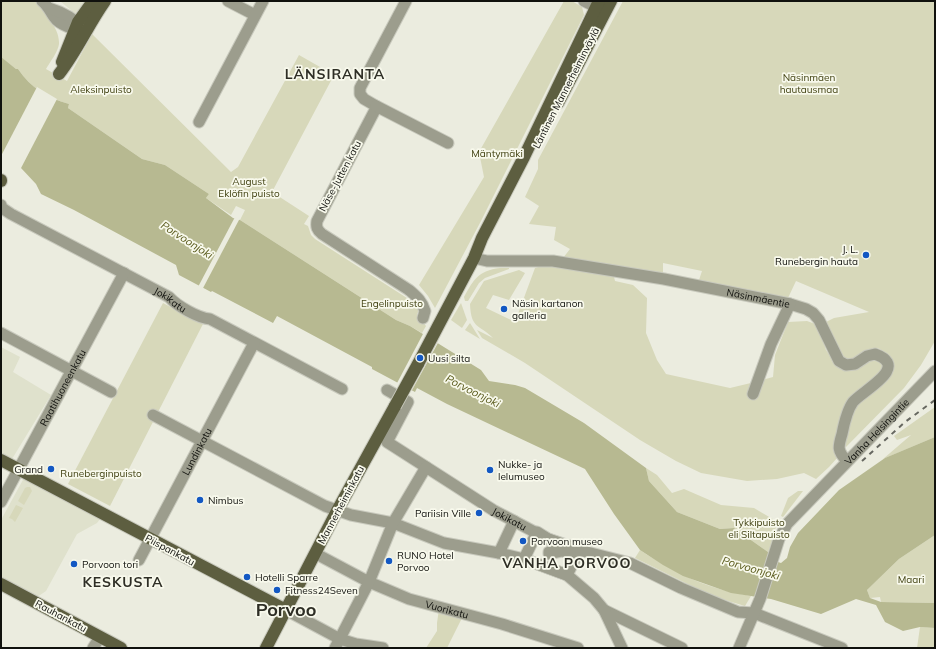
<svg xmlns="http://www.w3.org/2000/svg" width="936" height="649" font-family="Mulish,sans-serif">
  <rect width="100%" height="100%" fill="#ebecdf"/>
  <!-- built -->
  <g fill="#dfe1cc">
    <polygon points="60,1 88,1 78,16"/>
    <polygon points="1,347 20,357 13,372 51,395 12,459 1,453"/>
    <polygon points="24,478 100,519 97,523 77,534 46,591 37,597 1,578 1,520"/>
  </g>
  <!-- green -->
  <g fill="#d7d8ba">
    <path d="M1 1H35C44 12 60 28 59 44 58 52 50 62 46 69L67 81 92 34 231 172 238 167 299 55 334 75 272 192 309 216 304 224 308 226 311 235 315 239 421 307 417 314 426 326 422 333 410 326 396 320 240 220 245 210 236 206 231 215 206 198 209 194 165 165 142 159 68 108 69 104C47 98 31 88 18 69H16L1 58Z"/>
    <polygon points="564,1 572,1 582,7 584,15 481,221 435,308 428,296 419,285 484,177 479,152"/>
    <path d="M623 1H935V341L921 365 904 388 846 447 844 440 851 414 890 360C875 337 870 354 855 360 853 361 848 360 845 360L840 355 826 322 834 318 869 312 796 281 788 298 710 283 699 280 702 271 663 263V274L600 263 563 258 570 249 554 240 556 227 529 224 539 206 525 197 538 169V160Z"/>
    <path d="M545 265 613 273 615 281 633 285 647 298 646 333 657 360 666 374 730 388 755 382 773 377 775 355 788 322 807 321 818 325 826 350 835 363 876 358 882 362 883 368 836 436 833 449 838 457 829 467 816 479 804 473 777 479 747 481 701 473 676 461 640 440 525 363 482 338 477 330 493 338C479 324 471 329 470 304L484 281 519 270 525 273 509 300 493 295 486 308 515 322 535 268Z"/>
    <path d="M500 268H509V269L485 278 479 283 468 301H465L464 297C474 279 478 271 500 268Z"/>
    <polygon points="163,303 203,324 110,506 68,484"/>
    <polygon points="461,303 467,320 462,328 451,320"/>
    <polygon points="470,323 480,339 465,330"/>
    <polygon points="935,407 935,437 883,459 911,435 897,440 894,436"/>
    <polygon points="646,468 657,475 672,493 684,489 721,505 754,508 776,521 775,535 768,552 734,528 720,529 677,512 649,481"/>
    <polygon points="27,487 30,487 32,491 24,505 18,501 25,488"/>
    <polygon points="798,491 803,491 783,517 781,516 788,498"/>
    <polygon points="16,505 23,508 15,522 12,519 9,518"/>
    <polygon points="935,535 935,603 881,602 880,597 870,598 867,590 899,559"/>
    <path d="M640 550C676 574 708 589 751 596L745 606C707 596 671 575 635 558Z"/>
    <polygon points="439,609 463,616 447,648 426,648 437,631 437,623"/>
    <polygon points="920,627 935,628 935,648 917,648"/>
  </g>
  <!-- water -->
  <path fill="#b7b991" d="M1 57 16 69H18C31 88 47 98 69 104L68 108 142 159 165 165 209 194 206 198 233 218 240 220 396 320 410 326 481 370 489 381 515 385 525 388 584 423 646 468 649 481 677 512 720 529 734 528 768 552 775 561 781 563 787 558 790 547 798 533 839 490 885 458 935 437V535L899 559 867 590 870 598 881 602 935 603V628L920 627 903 631 885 622 876 605 856 599 821 614 771 599 731 593 683 576 663 565 640 550 614 514 585 469 447 404 417 388 415 392 372 369V367L277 316 273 323 212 291 211 292 179 275 176 265 74 210 41 194 36 184 21 168 1 157Z"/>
  <!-- pier -->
  <g fill="#ebecdf">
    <polygon points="37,87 57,99 20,170 1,159 1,156"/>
    <polygon points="235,217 240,218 202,290 198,287"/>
    <polygon points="424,332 439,341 411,392 396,385"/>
  </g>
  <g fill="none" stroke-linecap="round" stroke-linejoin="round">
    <defs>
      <g id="minor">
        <path d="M42 1C48 6 50 11 54 17 60 26 74 29 84 31"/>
        <polyline points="228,1 255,15"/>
        <path d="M406 1 360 88V94L364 99 376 106V108L317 221C316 227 317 230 322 234L409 290C417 297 422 301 425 311L423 318"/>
        <polyline points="584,1 596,7 605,8"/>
        <path d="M49 8C62 12 75 19 84 29"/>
        <polyline points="376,106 448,143"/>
        <polyline points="199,122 263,1"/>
        <path id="s1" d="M1 205 2 208 11 214 169 297C177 306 198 318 210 319L342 389"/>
        <path id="s2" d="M474 258 487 261H553L664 279 790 304 806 309 813 313 819 320 839 361 846 365 855 364 867 356 875 354C911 367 863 390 853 402 847 410 844 424 842 434 838 447 837 451 847 461"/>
        <polyline points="1,333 111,392"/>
        <path id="s3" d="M387 390 408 402 387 442 493 510 548 539 575 549 630 563 681 588 738 612 754 613 842 648"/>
        <polyline points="753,394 771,344 790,304"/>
        <polyline points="153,415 325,506 351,515 393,523 444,543 499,553 524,559 567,575 594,598 604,610 682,648"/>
        <path id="s4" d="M1 502 124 273"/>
        <polygon points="537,532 548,539 578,549 577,554 562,549 549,552 549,554 562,551 577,555 567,575 524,559"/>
        <polyline points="499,553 514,521"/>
        <path id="s5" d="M322 557 369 582 409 599 502 624 578 648"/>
        <path id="s6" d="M139 560 254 343"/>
        <polyline points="286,610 340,639 356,644 383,648"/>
        <polyline points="604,610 622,648"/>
        <polyline points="93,648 100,637"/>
        <polyline points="335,648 369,582 393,523 426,467"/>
        <path id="s7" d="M739 648 760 599 779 539 787 524 935 371"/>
      </g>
      <g id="major">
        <polyline points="62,62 78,22 93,1"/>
        <path d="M59 74C77 51 88 25 105 1"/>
        <polyline points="558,103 611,1"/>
        <polyline points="1,181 1,180"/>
        <polyline points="418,364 474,258 482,238 524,157 599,1"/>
        <polyline points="1,460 286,610"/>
        <polyline points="1,584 121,648"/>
        <polyline points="266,648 337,511 395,406"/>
      </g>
    </defs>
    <!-- minor casing -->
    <use href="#minor" stroke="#c8c9bd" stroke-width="13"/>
    <!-- major casing -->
    <use href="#major" stroke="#c8c9bd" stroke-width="14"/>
    <!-- minor -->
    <use href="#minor" stroke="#9c9d8d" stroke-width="11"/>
    <!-- major -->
    <use href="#major" stroke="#5d5e40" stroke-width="12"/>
    <!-- rail -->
    <polyline stroke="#666760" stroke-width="2" stroke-dasharray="5 5" stroke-linecap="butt" points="862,461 905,422 935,400"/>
    <defs>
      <polyline id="major-bridge" points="395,406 418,364"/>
    </defs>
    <!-- major-bridge casing -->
    <use href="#major-bridge" stroke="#c8c9bd" stroke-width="14" stroke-linecap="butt"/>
    <!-- major-bridge -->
    <use href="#major-bridge" stroke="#5d5e40" stroke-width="12"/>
  </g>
  <!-- markers -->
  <g fill="#1358c3" stroke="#f8f9ec" stroke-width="1.5">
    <circle cx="866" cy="255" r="4"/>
    <circle cx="504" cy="309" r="4"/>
    <circle cx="420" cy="358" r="4"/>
    <circle cx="51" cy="469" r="4"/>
    <circle cx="490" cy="470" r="4"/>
    <circle cx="200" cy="500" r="4"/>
    <circle cx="479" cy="513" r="4"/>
    <circle cx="523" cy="541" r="4"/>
    <circle cx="389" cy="561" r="4"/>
    <circle cx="74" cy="564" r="4"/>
    <circle cx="247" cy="577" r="4"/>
    <circle cx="277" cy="590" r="4"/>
  </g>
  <g text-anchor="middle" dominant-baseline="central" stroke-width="3.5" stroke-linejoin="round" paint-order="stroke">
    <!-- park labels -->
    <g font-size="10" fill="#404111" stroke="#f8f9ec">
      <text x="809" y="77">Näsinmäen<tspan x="809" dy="12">hautausmaa</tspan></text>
      <text x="101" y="89">Aleksinpuisto</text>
      <text x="497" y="153">Mäntymäki</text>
      <text x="249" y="181">August<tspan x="249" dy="12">Eklöfin puisto</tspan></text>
      <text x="392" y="303">Engelinpuisto</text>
      <text x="101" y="473">Runeberginpuisto</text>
      <text x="759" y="522">Tykkipuisto<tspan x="759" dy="12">eli Siltapuisto</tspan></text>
      <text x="911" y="579">Maari</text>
    </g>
    <!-- street labels -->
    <g font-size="10" fill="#10110d" stroke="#f8f9ec">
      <text transform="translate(566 88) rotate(-63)">Läntinen Mannerheiminväylä</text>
      <text transform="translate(340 176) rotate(-62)">Näse-Jutten katu</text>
      <text stroke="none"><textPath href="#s2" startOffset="288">Näsinmäentie</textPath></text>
      <text stroke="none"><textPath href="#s1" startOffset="195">Jokikatu</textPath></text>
      <text stroke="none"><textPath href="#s4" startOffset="130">Raatihuoneenkatu</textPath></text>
      <text stroke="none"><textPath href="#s7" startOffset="262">Vanha Helsingintie</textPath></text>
      <text stroke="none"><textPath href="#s6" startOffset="123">Lundinkatu</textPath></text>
      <text transform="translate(341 505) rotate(-62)">Mannerheiminkatu</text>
      <text stroke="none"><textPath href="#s3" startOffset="214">Jokikatu</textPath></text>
      <text transform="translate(170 550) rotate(28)">Piispankatu</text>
      <text stroke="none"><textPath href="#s5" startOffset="136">Vuorikatu</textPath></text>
      <text transform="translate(61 616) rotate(28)">Rauhankatu</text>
    </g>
    <!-- poi labels -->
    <g font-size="10" fill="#10110d" stroke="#f8f9ec" text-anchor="start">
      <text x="858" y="249" text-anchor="end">J. L.<tspan x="858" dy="12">Runebergin hauta</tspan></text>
      <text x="512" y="303">Näsin kartanon<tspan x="512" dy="12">galleria</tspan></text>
      <text x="428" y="358">Uusi silta</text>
      <text x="498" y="464">Nukke- ja<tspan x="498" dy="12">lelumuseo</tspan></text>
      <text x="43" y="469" text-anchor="end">Grand</text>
      <text x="208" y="500">Nimbus</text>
      <text x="471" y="513" text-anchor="end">Pariisin Ville</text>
      <text x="531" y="541">Porvoon museo</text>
      <text x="397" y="555">RUNO Hotel<tspan x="397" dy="12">Porvoo</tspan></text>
      <text x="82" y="564">Porvoon tori</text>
      <text x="255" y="577">Hotelli Sparre</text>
      <text x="285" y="590">Fitness24Seven</text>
    </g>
    <!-- water labels -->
    <g font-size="11" font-style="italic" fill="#595a1b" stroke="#f8f9ec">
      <text transform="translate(187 240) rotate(33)">Porvoonjoki</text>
      <text transform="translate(473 391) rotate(27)">Porvoonjoki</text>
      <text transform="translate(751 568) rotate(16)">Porvoonjoki</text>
    </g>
    <!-- district labels -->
    <g font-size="14" font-weight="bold" letter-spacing="1" fill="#2e2e25" stroke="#f8f9ec">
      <text x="335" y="74">LÄNSIRANTA</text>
      <text x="567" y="563">VANHA PORVOO</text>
      <text x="123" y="582">KESKUSTA</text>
    </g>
    <!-- town labels -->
    <g font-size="18" font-weight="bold" fill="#2e2e25" stroke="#f8f9ec">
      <text x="286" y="609">Porvoo</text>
    </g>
  </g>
  <!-- border -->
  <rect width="936" height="649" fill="none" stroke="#10110d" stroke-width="4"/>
</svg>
